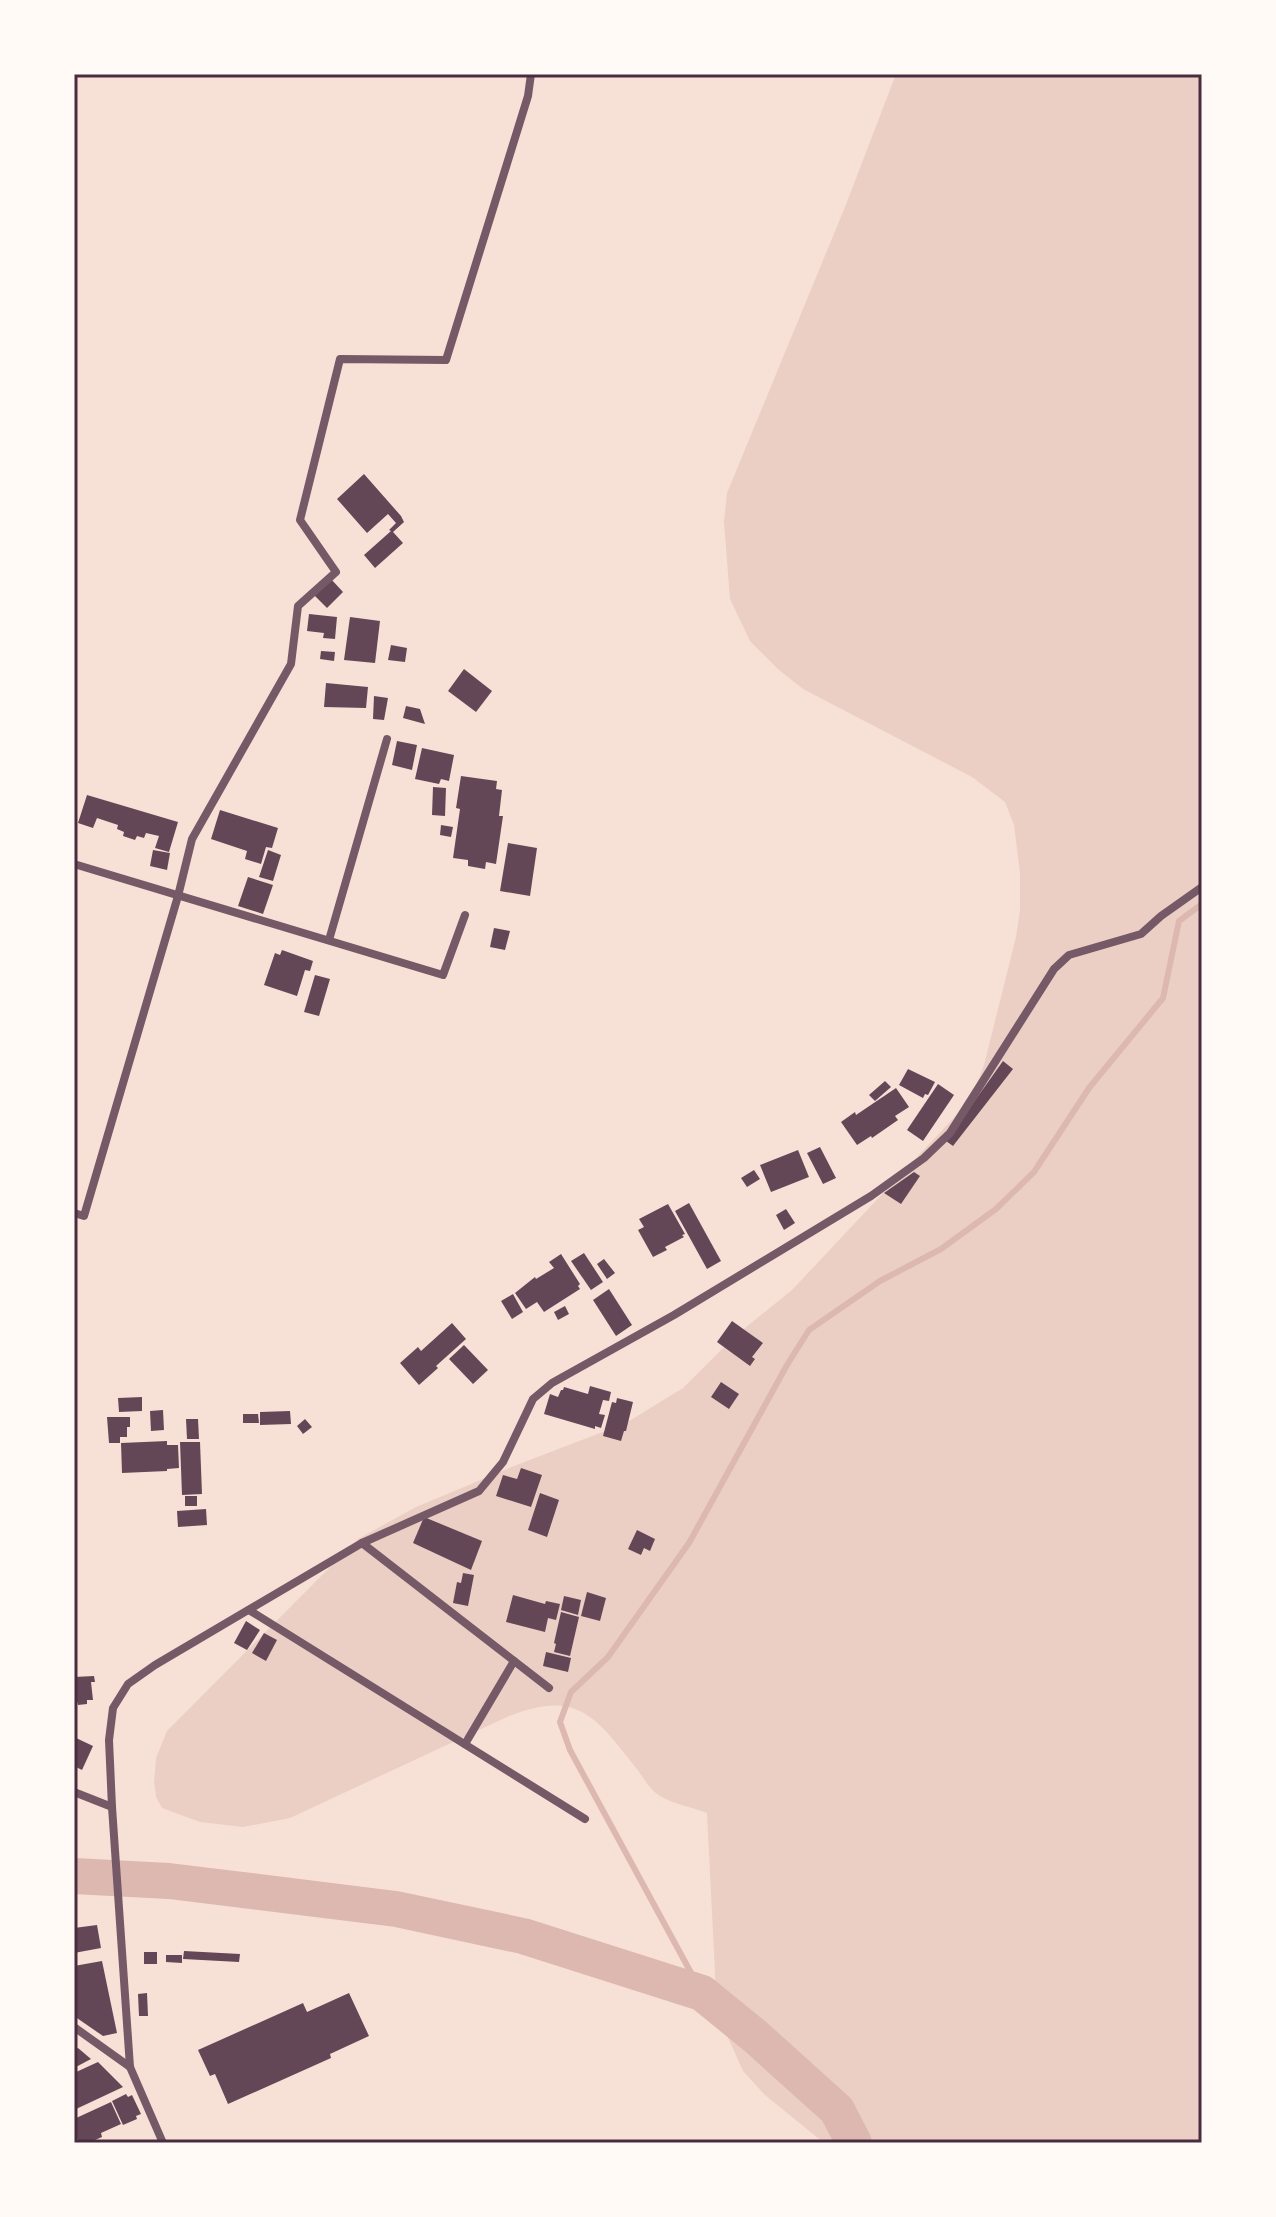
<svg xmlns="http://www.w3.org/2000/svg" width="1276" height="2217" font-family="Arial,sans-serif">
  <rect width="100%" height="100%" fill="#f7e1d7"/>
  <!-- green -->
  <path fill="#ebcfc5" d="M896 74H1202V2143H824L765 2095 743 2071 717 2013 707 1813C692 1807 675 1805 660 1796 650 1790 643 1777 636 1768 594 1715 577 1689 507 1717L290 1818 243 1827 200 1822 162 1808 156 1797 154 1782 156 1758 167 1731 358 1539 416 1507 514 1466 626 1423 683 1388 735 1336 792 1290 963 1108 977 1083 984 1065 1016 937 1020 910V873L1014 825 1005 802 972 777 803 689 779 670 750 641 730 599 724 522 727 493 845 207Z"/>
  <g fill="none" stroke-linecap="round" stroke-linejoin="round">
    <!-- stream -->
    <polyline stroke="#dcb8b0" stroke-width="6" points="702,1993 570,1750 560,1722 571,1692 608,1657 689,1543 787,1365 809,1330 880,1281 941,1249 996,1209 1034,1172 1089,1088 1163,998 1179,921 1202,904"/>
    <!-- river -->
    <polyline stroke="#dcb8b0" stroke-width="36" points="74,1876 169,1881 396,1909 523,1936 702,1993 756,2037 837,2110 854,2143"/>
  </g>
  <!-- building -->
  <g fill="#644757">
    <polygon points="364,474 401,516 404,522 393,532 403,543 375,568 364,555 391,531 389,530 396,523 388,514 367,533 337,499"/>
    <polygon points="331,579 343,592 327,608 314,595"/>
    <polygon points="309,614 337,617 335,639 323,638 324,633 307,631"/>
    <polygon points="350,617 380,621 375,663 344,660"/>
    <polygon points="391,645 407,648 405,662 388,660"/>
    <polygon points="321,651 335,652 334,661 320,659"/>
    <polygon points="464,669 492,691 476,712 448,691"/>
    <polygon points="326,683 368,687 366,708 324,707"/>
    <polygon points="374,696 388,698 384,720 373,719"/>
    <polygon points="406,706 420,709 425,724 403,718"/>
    <polygon points="397,741 417,745 412,770 392,765"/>
    <polygon points="422,748 454,755 449,781 441,779 439,784 415,779"/>
    <polygon points="461,776 497,781 496,789 502,790 499,816 503,816 496,864 486,862 485,869 468,866 468,860 453,858 460,809 456,808"/>
    <polygon points="433,787 446,788 445,816 432,815"/>
    <polygon points="87,795 178,822 169,852 155,848 159,836 146,833 144,838 137,836 135,840 123,836 124,832 117,829 118,825 97,818 93,828 78,823"/>
    <polygon points="220,810 278,828 272,848 266,847 261,864 245,859 247,851 211,839"/>
    <polygon points="441,825 453,827 451,837 440,835"/>
    <polygon points="508,843 537,848 530,896 500,891"/>
    <polygon points="153,850 170,853 167,870 150,866"/>
    <polygon points="268,850 281,855 273,881 259,877"/>
    <polygon points="248,877 273,885 263,914 238,906"/>
    <polygon points="494,928 510,931 505,950 490,947"/>
    <polygon points="282,950 313,961 310,971 305,970 297,996 264,985 275,953 280,955"/>
    <polygon points="315,975 330,979 319,1016 304,1012"/>
    <polygon points="1003,1061 1013,1069 953,1146 946,1141"/>
    <polygon points="908,1069 935,1082 928,1095 925,1094 923,1098 899,1085"/>
    <polygon points="885,1081 891,1087 875,1101 869,1095"/>
    <polygon points="938,1084 954,1095 923,1141 907,1130"/>
    <polygon points="896,1088 909,1107 895,1116 898,1120 872,1138 871,1136 857,1145 841,1122 855,1112 856,1115"/>
    <polygon points="820,1147 836,1178 823,1184 807,1153"/>
    <polygon points="798,1150 809,1177 771,1192 760,1165"/>
    <polygon points="754,1170 760,1179 747,1187 741,1178"/>
    <polygon points="914,1172 920,1176 901,1204 884,1193"/>
    <polygon points="689,1203 721,1261 707,1269 675,1211"/>
    <polygon points="668,1204 685,1234 682,1235 684,1237 665,1247 667,1250 653,1257 638,1230 644,1227 639,1219"/>
    <polygon points="786,1209 795,1223 784,1230 776,1215"/>
    <polygon points="584,1253 603,1282 591,1290 571,1261"/>
    <polygon points="561,1254 580,1284 578,1286 580,1289 544,1312 537,1302 526,1309 515,1293 535,1277 536,1279 554,1268 549,1262"/>
    <polygon points="604,1259 615,1273 607,1279 597,1264"/>
    <polygon points="609,1289 632,1325 616,1336 593,1300"/>
    <polygon points="513,1294 523,1312 512,1319 501,1301"/>
    <polygon points="565,1306 569,1314 558,1320 554,1312"/>
    <polygon points="732,1321 763,1343 752,1357 755,1359 750,1366 717,1342"/>
    <polygon points="452,1323 466,1339 436,1366 438,1368 419,1385 400,1363 418,1347 421,1351"/>
    <polygon points="464,1345 488,1370 473,1384 449,1359"/>
    <polygon points="721,1382 739,1394 729,1409 711,1397"/>
    <polygon points="590,1386 611,1392 609,1401 603,1400 599,1414 605,1415 601,1428 595,1426 595,1429 544,1414 550,1394 558,1397 561,1390 563,1390 564,1387 588,1394"/>
    <polygon points="142,1397 142,1411 119,1412 118,1398"/>
    <polygon points="617,1398 633,1402 626,1431 624,1431 621,1441 603,1436 612,1402 616,1403"/>
    <polygon points="163,1410 164,1430 151,1431 150,1411"/>
    <polygon points="290,1411 291,1424 260,1425 260,1412"/>
    <polygon points="243,1414 258,1414 259,1423 243,1423"/>
    <polygon points="107,1417 130,1417 130,1427 127,1427 127,1437 120,1437 120,1443 109,1443"/>
    <polygon points="186,1419 198,1419 199,1439 187,1439"/>
    <polygon points="305,1419 312,1427 303,1434 297,1426"/>
    <polygon points="167,1441 167,1445 178,1445 179,1468 167,1469 167,1471 122,1473 121,1443"/>
    <polygon points="180,1442 200,1442 202,1494 182,1495"/>
    <polygon points="521,1468 542,1475 531,1507 496,1496 503,1475 517,1479"/>
    <polygon points="540,1493 559,1500 547,1537 528,1530"/>
    <rect x="185" y="1496" width="12" height="10"/>
    <polygon points="206,1509 207,1525 178,1527 177,1511"/>
    <polygon points="424,1517 482,1541 471,1570 413,1543"/>
    <polygon points="637,1530 655,1539 650,1551 644,1548 641,1555 628,1549"/>
    <polygon points="463,1573 474,1575 468,1606 453,1603 457,1582 461,1583"/>
    <polygon points="587,1592 606,1598 600,1621 581,1616"/>
    <polygon points="513,1595 545,1604 546,1601 560,1604 556,1620 548,1618 545,1632 506,1622"/>
    <polygon points="564,1596 581,1600 578,1615 561,1610"/>
    <polygon points="561,1612 579,1617 570,1656 554,1652 556,1644 554,1643"/>
    <polygon points="246,1621 260,1630 247,1650 234,1643"/>
    <polygon points="264,1633 277,1640 266,1661 252,1653"/>
    <polygon points="546,1652 571,1658 568,1672 543,1666"/>
    <polygon points="94,1676 95,1682 91,1682 93,1700 87,1700 87,1704 78,1705 77,1701 74,1701 74,1677"/>
    <polygon points="74,1737 93,1746 82,1770 74,1766"/>
    <polygon points="97,1925 101,1948 74,1953 74,1928"/>
    <polygon points="184,1951 240,1954 239,1962 183,1959"/>
    <rect x="144" y="1952" width="13" height="12"/>
    <polygon points="166,1955 182,1955 182,1963 166,1962"/>
    <polygon points="102,1961 117,2033 103,2036 74,2016 74,1966"/>
    <polygon points="147,1993 148,2016 139,2016 138,1994"/>
    <polygon points="349,1993 369,2036 330,2054 331,2058 228,2104 215,2074 210,2076 198,2050 303,2003 307,2012"/>
    <polygon points="78,2048 91,2059 74,2068 74,2050"/>
    <polygon points="98,2062 123,2087 74,2110 74,2073"/>
    <polygon points="126,2094 128,2097 132,2095 141,2114 136,2116 137,2119 123,2125 112,2101"/>
    <polygon points="111,2102 121,2124 101,2133 102,2137 88,2143 79,2143 74,2131 74,2119"/>
  </g>
  <g fill="none" stroke-linecap="round" stroke-linejoin="round">
    <!-- minor -->
    <g stroke="#755966" stroke-width="8">
      <polyline points="74,864 443,975 465,915"/>
      <polyline points="329,940 387,739"/>
      <polyline points="74,1213 84,1216 178,896 192,839 291,664 298,606 336,572 300,520 340,359 446,360 528,96 531,74"/>
      <polyline points="362,1543 549,1688"/>
      <polyline points="249,1610 585,1819"/>
      <polyline points="465,1744 514,1661"/>
      <polyline points="74,1792 112,1807"/>
      <polyline points="74,2027 130,2067"/>
      <polyline points="163,2143 130,2067 112,1807 109,1740 113,1708 128,1684 155,1665 362,1543 479,1491 503,1462 533,1399 552,1383 674,1315 871,1196 924,1158 950,1133 1054,969 1069,955 1141,934 1161,916 1202,887"/>
    </g>
  </g>
  <!-- border -->
  <rect width="1276" height="2217" fill="none" stroke="#fffaf5" stroke-width="152"/>
  <rect x="76" y="76" width="1124" height="2065" fill="none" stroke="#4a2c40" stroke-width="3"/>
</svg>
